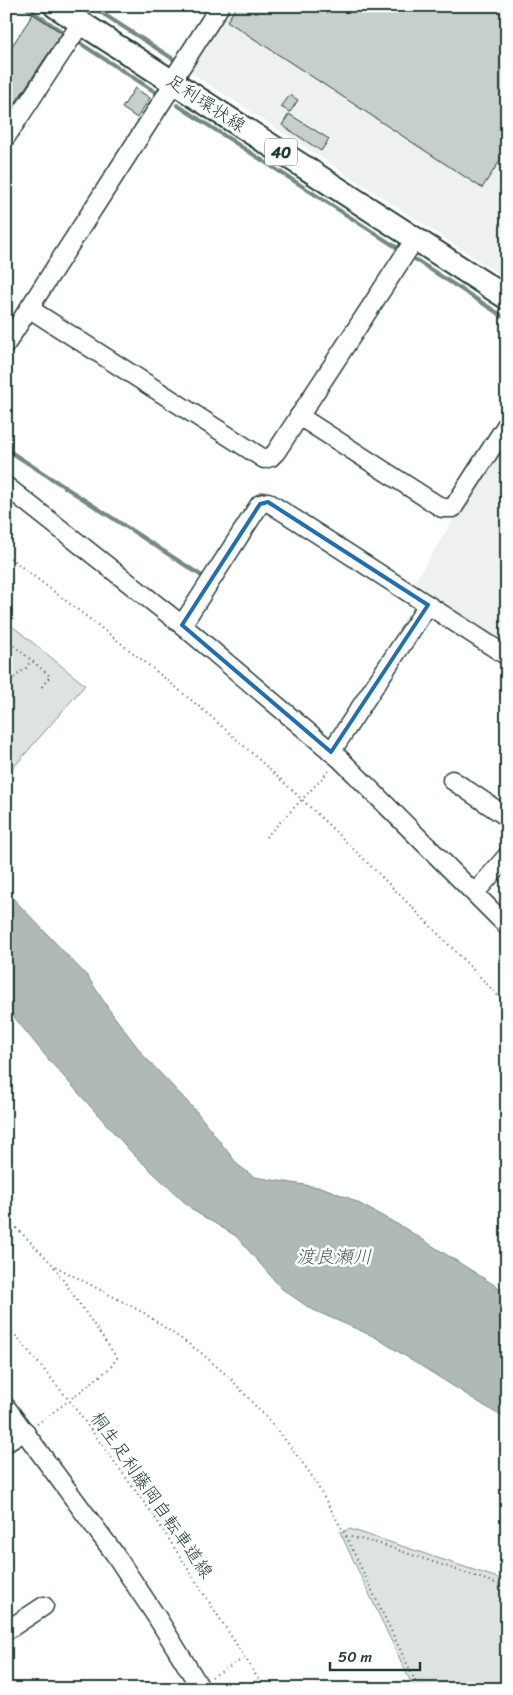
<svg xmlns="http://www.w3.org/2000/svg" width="513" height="1695" font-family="Sriracha,'Klee One',sans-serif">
  <rect width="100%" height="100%" fill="#fff"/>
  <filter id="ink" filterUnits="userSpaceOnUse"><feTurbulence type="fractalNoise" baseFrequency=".02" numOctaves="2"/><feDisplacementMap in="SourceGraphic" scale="10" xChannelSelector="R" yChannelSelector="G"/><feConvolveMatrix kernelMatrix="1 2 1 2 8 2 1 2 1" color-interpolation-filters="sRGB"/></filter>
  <g filter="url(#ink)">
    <!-- built -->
    <g fill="#eef1f0">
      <polygon points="233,6 507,6 507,279 190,72"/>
      <polygon points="507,434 507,644 413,584"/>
    </g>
    <!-- green -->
    <g fill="#dee3e2" stroke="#7e908b">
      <polygon points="6,621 85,685 6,776"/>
      <polygon points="350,1529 507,1581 507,1689 414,1689 340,1532"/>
    </g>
    <!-- water -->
    <polygon fill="#afbab7" stroke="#758883" points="6,891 88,977 110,1011 144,1056 197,1112 238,1165 254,1177 324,1188 349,1198 406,1229 507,1293 507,1420 375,1337 311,1309 282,1289 236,1236 194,1211 133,1154 49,1060 6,1007"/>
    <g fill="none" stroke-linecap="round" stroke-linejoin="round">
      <!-- stream -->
      <g stroke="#758883" stroke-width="4">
        <polyline points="24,6 67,35"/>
        <polyline points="91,6 178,62"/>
        <polyline points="75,40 157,93"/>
        <polyline points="177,105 396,247"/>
        <polyline points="416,260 507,319"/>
        <polyline points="6,449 202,576 208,575"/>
        <polyline points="256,500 261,493 270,495"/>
      </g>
    </g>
    <!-- building -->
    <g fill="#c7cfcc" stroke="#1f3d34">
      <polygon points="237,6 507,6 507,150 482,188 227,21"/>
      <polygon points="33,14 62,33 6,117 6,55"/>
      <polygon points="135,88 150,98 137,118 122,108"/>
      <polygon points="290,95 298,100 290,112 281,107"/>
      <polygon points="289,114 329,139 321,151 282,125"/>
    </g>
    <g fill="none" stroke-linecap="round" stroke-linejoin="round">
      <defs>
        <g id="minor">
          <polyline points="6,137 81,23"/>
          <polyline points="30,309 264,459 271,457 276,452 415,239"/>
          <polyline points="6,344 167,94 179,70 220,6"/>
          <polyline points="299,416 442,508 453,508 507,424"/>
          <polyline points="6,486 182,625 340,759 507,926"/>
          <polyline points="182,625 260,504 268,502 507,656"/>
          <polyline points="331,752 428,605"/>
          <polyline points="452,780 507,817"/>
          <polyline points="475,893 507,856"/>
          <polyline points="6,1407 114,1553 158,1619 201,1689"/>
          <polyline points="6,1443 25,1431"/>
          <polyline points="6,1631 44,1606"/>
        </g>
        <polyline id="major" points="55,6 507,298"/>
      </defs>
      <!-- minor casing -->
      <use href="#minor" stroke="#1f3d34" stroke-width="21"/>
      <!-- major casing -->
      <use href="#major" stroke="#1f3d34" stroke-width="26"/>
      <!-- path -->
      <g stroke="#1f3d34" stroke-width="2" stroke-dasharray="1 4" stroke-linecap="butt">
        <path d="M6 555C83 614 161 672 234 737 329 822 419 913 507 1005"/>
        <polyline points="6,639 50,676 41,688"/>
        <polyline points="6,684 26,668 31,661"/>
        <polyline points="266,837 330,770"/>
        <polyline points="6,1217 53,1265 144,1313 200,1352 231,1379 280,1433 310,1473 346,1536 419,1689"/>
        <polyline points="54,1267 117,1358 110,1368 72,1398"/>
        <polyline points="6,1324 69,1400 154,1516 265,1689"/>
        <polyline points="37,1424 67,1402"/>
        <polyline points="346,1536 377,1543 507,1587"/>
        <polyline points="212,1677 243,1659"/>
      </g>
      <!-- minor -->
      <use href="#minor" stroke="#fff" stroke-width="18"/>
      <!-- major -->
      <use href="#major" stroke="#fff" stroke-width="22"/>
    </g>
  </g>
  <!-- marked area -->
  <path fill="none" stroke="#1f6fb2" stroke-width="4" stroke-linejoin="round" d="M268 502 428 605 331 752 182 625 260 504Z"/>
  <g text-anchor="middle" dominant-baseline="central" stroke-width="5" stroke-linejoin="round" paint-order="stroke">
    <!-- shield labels -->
    <rect fill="#fff" stroke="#627771" stroke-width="1" x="265" y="138.5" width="32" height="27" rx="4"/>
    <g font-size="16" font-weight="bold" fill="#1f3d34">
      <text x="281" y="152">40</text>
    </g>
    <!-- street labels -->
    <g font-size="18" fill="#1f3d34" stroke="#fff">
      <text transform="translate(206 103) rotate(33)">足利環状線</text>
      <text transform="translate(152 1495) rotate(55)">桐生足利藤岡自転車道線</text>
    </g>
    <!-- water labels -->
    <g font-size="19" font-style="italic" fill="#4a625b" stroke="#fff">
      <text x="334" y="1256">渡良瀬川</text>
    </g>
  </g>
  <!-- margin -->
  <rect width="513" height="1695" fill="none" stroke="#fff" stroke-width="25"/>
  <rect x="12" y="12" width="488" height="1670" fill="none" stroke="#1f3d34" stroke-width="2" filter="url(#ink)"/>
  <!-- scale -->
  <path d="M330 1662v8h90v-8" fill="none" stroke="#1f3d34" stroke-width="2.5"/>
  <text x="338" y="1662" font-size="15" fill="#1f3d34" stroke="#ffffff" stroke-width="4" paint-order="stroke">50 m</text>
</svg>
